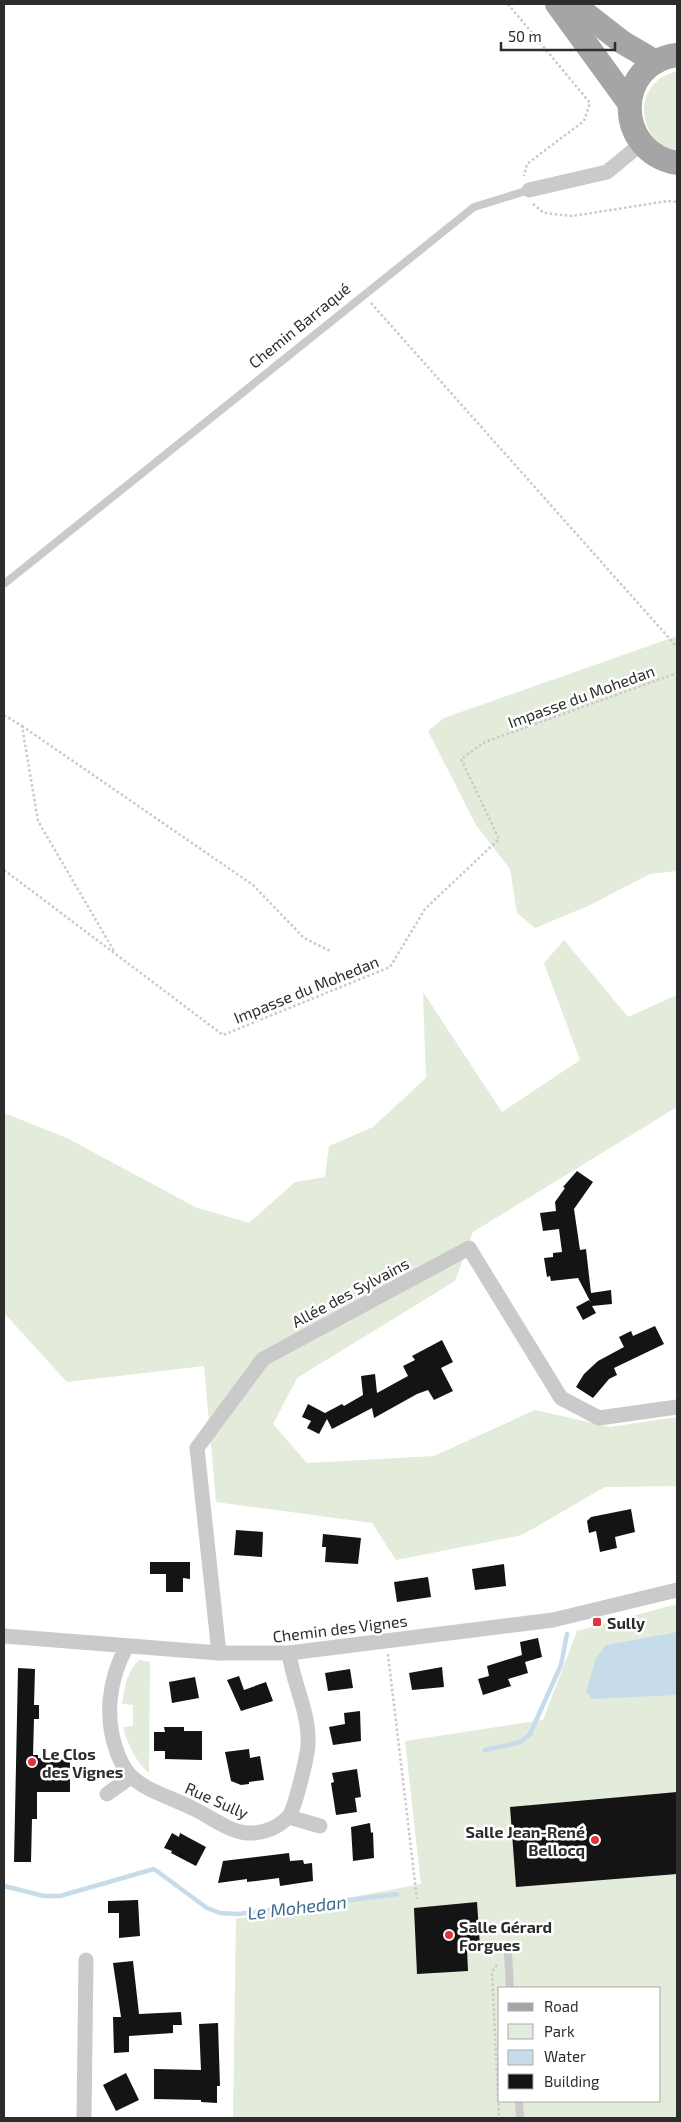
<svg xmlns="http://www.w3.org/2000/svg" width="681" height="2122" font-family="'Exo 2',sans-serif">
  <rect width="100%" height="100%" fill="#fff"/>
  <!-- green -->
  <g fill="#e3ebdb" fill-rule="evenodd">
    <path d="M677 71V151C647 146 633 107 654 84 660 77 668 74 677 71Z"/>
    <polygon points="677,636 677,871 650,874 588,906 535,928 517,913 510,869 476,825 428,731 444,718"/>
    <polygon points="564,940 628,1017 677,995 677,1107 473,1232 455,1281 297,1378 273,1424 307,1463 434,1456 535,1410 610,1427 677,1417 677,1486 605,1487 522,1535 396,1560 372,1523 216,1502 204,1366 67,1382 4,1313 4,1113 67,1138 195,1207 249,1223 295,1182 325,1177 329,1146 373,1127 426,1078 423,992 502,1112 580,1060 544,963"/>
    <path d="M677 1604V2118H233L236 1919 421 1884 405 1741 543 1720 577 1631ZM500 1988H660V2101H500Z"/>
    <path d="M139 1660 150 1662 149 1773C135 1761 128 1745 123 1727L133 1726V1705L122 1704C124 1689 127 1671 139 1660Z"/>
  </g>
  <!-- water -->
  <polygon fill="#c7dcea" points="677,1632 677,1695 592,1699 586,1692 596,1658 606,1645"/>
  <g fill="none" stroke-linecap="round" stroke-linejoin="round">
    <!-- stream -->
    <g stroke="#c7dcea" stroke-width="4.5">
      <polyline points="485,1750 521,1742 530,1734 561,1665 567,1634"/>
      <polyline points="4,1886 44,1896 60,1896 154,1869 207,1908 220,1913 238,1914 397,1894"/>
    </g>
  </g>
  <!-- building -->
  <g fill="#141414">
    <polygon points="577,1171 593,1182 574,1209 580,1250 586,1249 591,1293 611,1290 612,1304 592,1306 596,1313 583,1320 576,1307 589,1300 591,1303 578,1278 551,1281 550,1276 547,1277 544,1258 553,1257 553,1253 562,1252 559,1229 543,1231 540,1213 556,1211 555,1202 565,1188 563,1187"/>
    <polygon points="655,1326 664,1344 614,1368 617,1375 609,1379 593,1398 576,1387 584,1374 598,1361 624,1347 619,1337 631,1331 633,1336"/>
    <polygon points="442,1340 453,1362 441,1368 453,1391 434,1400 428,1390 417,1394 374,1418 372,1408 332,1429 327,1419 319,1434 307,1428 311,1421 302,1417 308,1404 325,1413 342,1404 344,1406 363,1395 361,1376 375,1374 377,1393 408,1376 403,1366 415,1360 412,1356"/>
    <polygon points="631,1509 635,1532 615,1537 617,1548 600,1552 596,1531 589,1533 587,1521 591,1517"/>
    <polygon points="236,1530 263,1532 262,1557 234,1555"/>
    <polygon points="323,1534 361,1538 358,1564 325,1562 326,1547 322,1547"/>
    <polygon points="150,1562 190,1562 190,1579 183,1578 183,1592 166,1592 166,1574 150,1574"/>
    <polygon points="504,1564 506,1586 475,1590 472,1569"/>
    <polygon points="428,1577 431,1597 397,1602 394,1582"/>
    <polygon points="538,1638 542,1657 525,1662 528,1673 508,1679 511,1686 483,1695 478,1679 489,1676 487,1666 522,1655 520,1642"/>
    <polygon points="442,1667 444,1687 412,1690 409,1673"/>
    <polygon points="18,1668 35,1669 34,1705 39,1705 39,1719 34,1719 33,1755 38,1755 38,1758 70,1760 70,1792 37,1792 37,1819 32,1819 31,1862 14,1862"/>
    <polygon points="350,1669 353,1688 328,1691 325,1673"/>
    <polygon points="239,1676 244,1690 266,1682 273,1701 241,1711 227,1680"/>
    <polygon points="195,1677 199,1698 172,1703 169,1682"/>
    <polygon points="360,1711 361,1741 333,1745 329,1727 345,1724 344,1713"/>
    <polygon points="164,1727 184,1727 184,1731 202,1731 202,1760 165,1759 165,1751 154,1751 154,1732 165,1732"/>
    <polygon points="249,1749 250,1758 260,1756 264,1780 249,1782 249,1784 241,1785 231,1781 225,1752"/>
    <polygon points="357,1769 361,1797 355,1798 357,1812 336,1815 331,1783 334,1782 332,1773"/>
    <polygon points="677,1792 677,1874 516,1887 510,1807"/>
    <polygon points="370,1823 371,1833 373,1832 374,1858 353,1861 351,1827"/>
    <polygon points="172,1833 179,1837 180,1833 206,1847 196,1866 171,1853 172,1851 164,1848"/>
    <polygon points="289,1853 290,1861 303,1860 304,1864 312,1863 313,1881 280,1886 279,1878 247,1882 247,1879 218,1883 223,1861"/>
    <polygon points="138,1900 140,1936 119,1938 119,1913 108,1913 108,1901"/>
    <polygon points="477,1902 480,1946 467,1949 468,1971 417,1974 414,1908"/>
    <polygon points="133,1961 139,2014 181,2012 182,2025 173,2025 173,2033 129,2036 129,2052 114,2053 113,2017 121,2017 113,1963"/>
    <polygon points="218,2023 220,2086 217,2086 217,2103 201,2102 201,2100 154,2099 154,2069 201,2070 199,2024"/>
    <polygon points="126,2073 139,2100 116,2111 103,2085"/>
  </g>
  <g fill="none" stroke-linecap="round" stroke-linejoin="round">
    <!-- path -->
    <g stroke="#cacaca" stroke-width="2.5" stroke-dasharray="2.5 2.5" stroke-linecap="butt">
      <polyline points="508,4 590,103 584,121 527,164 524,176"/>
      <polyline points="533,204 544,213 572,216 668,201 677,202"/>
      <polyline points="371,303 677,647"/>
      <polyline points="4,715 22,726 38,821 114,951"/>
      <polyline points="22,726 253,885 304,938 330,951"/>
      <polyline points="4,870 223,1035 390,967 425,909 499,839 461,759 485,742 677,673"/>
      <polyline points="388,1654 417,1899"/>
      <polyline points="497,1965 492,1972 499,2118"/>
    </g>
    <!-- lane -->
    <g stroke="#cacaca" stroke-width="8">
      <polyline points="4,584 474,207 529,190"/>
      <polyline points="508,1952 510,1988"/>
      <polyline points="519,2101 520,2118"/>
    </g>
    <!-- street -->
    <g stroke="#cacaca" stroke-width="15">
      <polyline points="529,190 607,172 641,144"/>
      <polyline points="4,1636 219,1653 289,1653 553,1620 677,1590"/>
      <path d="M127 1646C108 1680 104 1719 118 1755 121 1762 126 1772 132 1777 148 1792 173 1798 192 1808 210 1816 227 1831 247 1833 262 1834 278 1828 288 1817 295 1810 307 1757 308 1745 310 1713 293 1684 289 1653"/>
      <polyline points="219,1653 197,1448 263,1359 469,1248 561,1398 599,1418 677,1407"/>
      <polyline points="107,1794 131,1777"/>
      <polyline points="289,1817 320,1826"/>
      <polyline points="84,2118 86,1960"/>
    </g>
    <!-- primary -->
    <g stroke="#a5a5a5" stroke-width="24">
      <polyline points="557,4 629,103"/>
      <polyline points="573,4 622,42 656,62"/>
      <path d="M677 55C614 63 614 152 677 163"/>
    </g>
  </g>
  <!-- markers -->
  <g fill="#e2323b" stroke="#fff" stroke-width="2">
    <rect x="592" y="1617" width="10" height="10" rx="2.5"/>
    <circle cx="32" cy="1762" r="5"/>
    <circle cx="595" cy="1840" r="5"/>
    <circle cx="449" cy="1935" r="5"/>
  </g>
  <g text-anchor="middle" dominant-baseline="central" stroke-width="5" stroke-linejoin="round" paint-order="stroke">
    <!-- street labels -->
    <g font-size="16" fill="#2d2d2d" stroke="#fff">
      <text transform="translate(299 325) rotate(-39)">Chemin Barraqué</text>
      <text transform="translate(581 696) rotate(-20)">Impasse du Mohedan</text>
      <text transform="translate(306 989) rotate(-22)">Impasse du Mohedan</text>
      <text transform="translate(350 1292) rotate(-28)">Allée des Sylvains</text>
      <text transform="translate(340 1628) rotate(-7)">Chemin des Vignes</text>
      <text transform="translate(217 1800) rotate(24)">Rue Sully</text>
    </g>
    <!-- poi labels -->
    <g font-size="16" font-weight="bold" fill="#2d2d2d" stroke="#fff" text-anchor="start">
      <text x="607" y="1622">Sully</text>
      <text x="42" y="1753">Le Clos<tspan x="42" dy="18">des Vignes</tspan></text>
      <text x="585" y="1831" text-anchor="end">Salle Jean-René<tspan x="585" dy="18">Bellocq</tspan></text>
      <text x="459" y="1926">Salle Gérard<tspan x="459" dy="18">Forgues</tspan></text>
    </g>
    <!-- water labels -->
    <g font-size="18" font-style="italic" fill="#3d6c8d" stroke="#fff">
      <text transform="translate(297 1907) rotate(-7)">Le Mohedan</text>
    </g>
  </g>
  <!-- border -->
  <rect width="681" height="2122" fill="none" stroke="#2d2d2d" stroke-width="10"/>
  <!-- legend -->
  <rect x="498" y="1987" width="162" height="115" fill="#ffffff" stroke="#ababab"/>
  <rect x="508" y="2003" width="25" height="8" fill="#a5a5a5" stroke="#ababab"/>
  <text x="544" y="2012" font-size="15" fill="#2d2d2d">Road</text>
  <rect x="508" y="2024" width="25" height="15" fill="#e3ebdb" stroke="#ababab"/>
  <text x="544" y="2037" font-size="15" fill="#2d2d2d">Park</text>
  <rect x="508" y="2050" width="25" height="15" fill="#c7dcea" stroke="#ababab"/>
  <text x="544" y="2062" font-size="15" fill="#2d2d2d">Water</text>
  <rect x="508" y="2074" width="25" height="15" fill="#141414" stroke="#ababab"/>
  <text x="544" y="2087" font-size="15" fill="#2d2d2d">Building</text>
  <!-- scale -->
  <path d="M501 42v8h114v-8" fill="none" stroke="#2d2d2d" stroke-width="2.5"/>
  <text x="508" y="42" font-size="15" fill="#2d2d2d" stroke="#ffffff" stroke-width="4" paint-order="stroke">50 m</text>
</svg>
